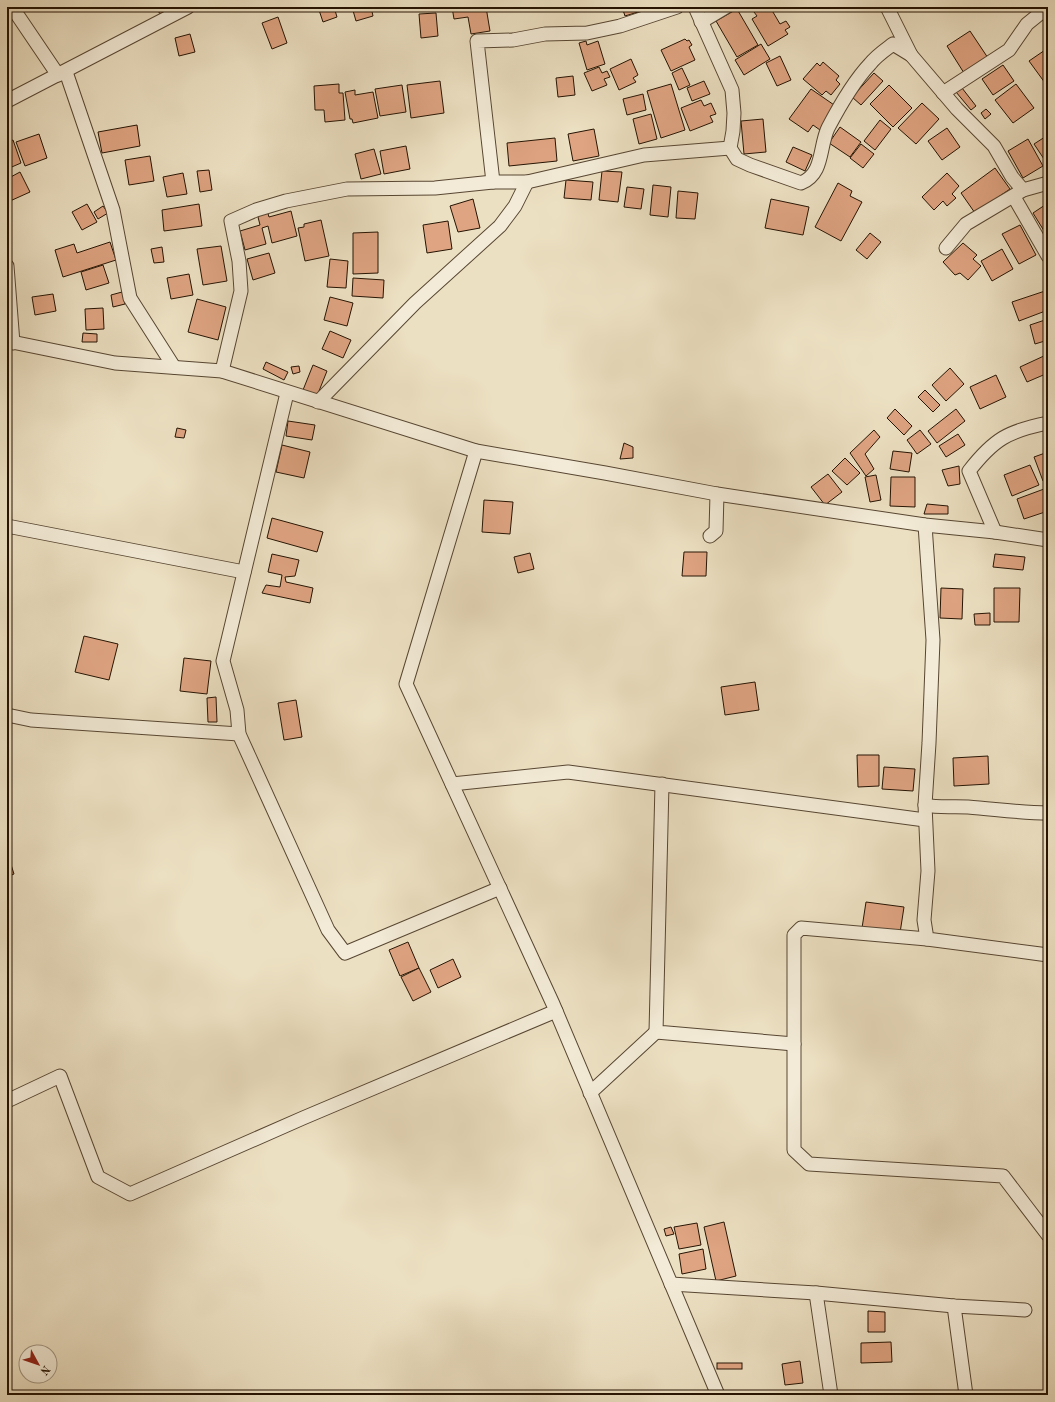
<svg xmlns="http://www.w3.org/2000/svg" width="1055" height="1402" font-family="'Old Standard TT',serif">
  <rect width="100%" height="100%" fill="#ece0c2"/>
  <filter id="stains"><feTurbulence type="fractalNoise" baseFrequency=".005" numOctaves="4"/><feColorMatrix values="0 0 0 0 .2 0 0 0 0 .09 0 0 0 0 .02 0 0 0 .5 -.17"/></filter>
  <radialGradient id="worn" r=".72"><stop offset=".6" stop-color="#630" stop-opacity="0"/><stop offset="1" stop-color="#630" stop-opacity=".3"/></radialGradient>
  <!-- building -->
  <g fill="#dfa482" stroke="#251302">
    <polygon points="155,7 171,7 161,15"/>
    <polygon points="318,7 334,7 337,17 323,22"/>
    <polygon points="352,7 371,7 373,16 356,21"/>
    <polygon points="452,7 486,7 490,31 471,34 468,17 454,19"/>
    <polygon points="622,7 637,7 638,12 625,16"/>
    <polygon points="762,7 770,7 780,24 786,21 790,27 785,30 788,34 768,46 752,19 757,16 754,12"/>
    <polygon points="737,9 758,45 737,57 716,21"/>
    <polygon points="436,13 438,36 421,38 419,14"/>
    <polygon points="1048,15 1048,27 1043,18"/>
    <polygon points="278,17 287,43 272,49 262,23"/>
    <polygon points="970,31 988,58 964,73 947,46"/>
    <polygon points="190,34 195,52 179,56 175,38"/>
    <polygon points="685,39 687,41 689,40 692,45 689,47 695,60 671,71 661,50"/>
    <polygon points="586,41 587,45 598,41 605,64 587,70 579,43"/>
    <polygon points="761,44 770,59 744,75 735,60"/>
    <polygon points="1048,48 1048,87 1029,61"/>
    <polygon points="780,56 791,80 777,86 766,63"/>
    <polygon points="631,59 638,75 633,78 636,82 619,90 610,69"/>
    <polygon points="823,62 839,76 836,80 840,84 831,95 826,91 822,95 803,79 817,63 820,66"/>
    <polygon points="1003,65 1014,81 993,95 982,79"/>
    <polygon points="599,67 602,73 607,71 610,77 604,79 607,85 592,91 584,73"/>
    <polygon points="682,68 690,85 679,90 672,73"/>
    <polygon points="874,73 883,81 861,105 852,97"/>
    <polygon points="573,76 575,95 558,97 556,78"/>
    <polygon points="440,81 444,113 411,118 407,85"/>
    <polygon points="704,81 710,94 692,101 687,88"/>
    <polygon points="339,84 339,93 343,93 345,120 325,122 324,110 315,110 314,86"/>
    <polygon points="671,84 685,130 661,138 647,91"/>
    <polygon points="1016,84 1034,108 1013,123 995,100"/>
    <polygon points="402,85 406,112 380,116 375,89"/>
    <polygon points="889,85 912,108 893,127 870,104"/>
    <polygon points="962,88 976,106 971,110 956,92"/>
    <polygon points="811,89 837,107 820,130 813,125 808,132 789,119"/>
    <polygon points="355,90 355,95 373,92 378,118 353,123 352,119 350,119 345,92"/>
    <polygon points="643,94 646,110 627,115 623,99"/>
    <polygon points="701,100 704,106 711,103 716,114 710,116 713,122 690,131 681,108"/>
    <polygon points="922,103 939,119 916,144 898,128"/>
    <polygon points="986,109 991,114 985,119 981,113"/>
    <polygon points="651,114 657,139 639,144 633,119"/>
    <polygon points="763,119 766,152 744,154 741,121"/>
    <polygon points="880,120 891,129 875,150 864,141"/>
    <polygon points="137,125 140,146 102,153 98,132"/>
    <polygon points="840,127 861,142 850,157 829,143"/>
    <polygon points="947,128 960,147 942,160 928,141"/>
    <polygon points="594,129 599,156 573,161 568,134"/>
    <polygon points="39,134 47,158 25,166 16,142"/>
    <polygon points="1048,135 1048,165 1034,144"/>
    <polygon points="555,138 557,161 509,166 507,143"/>
    <polygon points="1028,139 1043,166 1023,178 1008,151"/>
    <polygon points="13,140 21,163 7,169 7,142"/>
    <polygon points="861,144 874,154 863,168 850,158"/>
    <polygon points="406,146 410,169 384,174 380,151"/>
    <polygon points="793,147 812,155 805,171 786,162"/>
    <polygon points="374,149 381,174 361,179 355,154"/>
    <polygon points="150,156 154,181 129,185 125,160"/>
    <polygon points="995,168 1010,189 975,213 961,193"/>
    <polygon points="209,170 212,190 200,192 197,171"/>
    <polygon points="602,171 622,172 618,202 599,200"/>
    <polygon points="20,172 30,192 10,201 7,195 7,179"/>
    <polygon points="183,173 187,194 167,197 163,177"/>
    <polygon points="947,173 959,186 952,194 956,198 947,206 943,201 934,210 922,197"/>
    <polygon points="566,180 593,182 591,200 564,198"/>
    <polygon points="838,183 852,191 850,196 862,202 841,241 815,227"/>
    <polygon points="653,185 671,187 668,217 650,215"/>
    <polygon points="627,187 644,189 641,209 624,207"/>
    <polygon points="678,191 698,193 695,219 676,218"/>
    <polygon points="473,199 480,228 458,232 450,206"/>
    <polygon points="771,199 809,207 803,235 765,228"/>
    <polygon points="1048,203 1048,233 1046,234 1033,213"/>
    <polygon points="87,204 97,222 82,230 72,212"/>
    <polygon points="199,204 202,226 164,231 162,210"/>
    <polygon points="103,206 108,213 98,219 94,212"/>
    <polygon points="267,210 269,217 291,211 297,236 272,243 268,226 262,228 266,244 245,250 240,231 260,225 257,213"/>
    <polygon points="321,220 329,256 305,261 298,228 304,227 304,224"/>
    <polygon points="448,221 452,249 427,253 423,225"/>
    <polygon points="1020,225 1036,255 1019,264 1002,234"/>
    <polygon points="378,232 378,273 353,274 353,233"/>
    <polygon points="870,233 881,242 867,259 856,250"/>
    <polygon points="110,242 116,260 63,277 55,250 74,244 77,253"/>
    <polygon points="963,243 977,255 973,259 981,266 968,280 960,273 955,275 943,262"/>
    <polygon points="221,246 227,281 203,285 197,249"/>
    <polygon points="162,247 164,262 154,263 151,249"/>
    <polygon points="1002,249 1013,269 992,281 981,261"/>
    <polygon points="269,253 275,273 253,280 247,259"/>
    <polygon points="330,259 348,261 346,288 327,287"/>
    <polygon points="103,265 109,283 86,290 81,272"/>
    <polygon points="189,274 193,295 171,299 167,278"/>
    <polygon points="353,278 384,280 383,298 352,296"/>
    <polygon points="1048,290 1048,310 1019,321 1012,302"/>
    <polygon points="122,292 125,304 113,307 111,295"/>
    <polygon points="53,294 56,311 35,315 32,297"/>
    <polygon points="330,297 353,303 347,326 324,320"/>
    <polygon points="197,299 226,307 218,340 188,332"/>
    <polygon points="103,308 104,329 86,330 85,309"/>
    <polygon points="1048,319 1048,340 1035,344 1030,325"/>
    <polygon points="330,331 351,340 343,358 322,349"/>
    <polygon points="83,333 97,334 97,342 82,342"/>
    <polygon points="1046,355 1048,373 1027,382 1020,367"/>
    <polygon points="266,362 288,372 284,380 263,369"/>
    <polygon points="313,365 327,371 317,396 303,390"/>
    <polygon points="299,366 300,372 293,374 291,367"/>
    <polygon points="950,368 964,384 946,401 932,385"/>
    <polygon points="996,375 1006,397 980,409 970,387"/>
    <polygon points="925,390 940,405 933,412 918,397"/>
    <polygon points="895,409 912,426 904,435 887,418"/>
    <polygon points="956,409 965,421 937,443 928,431"/>
    <polygon points="288,421 315,425 312,440 286,436"/>
    <polygon points="177,428 186,430 184,438 175,437"/>
    <polygon points="874,430 880,437 865,454 874,469 866,476 850,453"/>
    <polygon points="920,430 931,444 917,454 907,440"/>
    <polygon points="958,434 965,445 946,457 939,446"/>
    <polygon points="624,443 633,447 633,458 620,459"/>
    <polygon points="282,445 310,452 304,478 276,472"/>
    <polygon points="893,451 912,453 909,472 890,469"/>
    <polygon points="1048,452 1048,479 1043,481 1034,457"/>
    <polygon points="845,458 860,473 847,485 832,471"/>
    <polygon points="1030,465 1039,485 1012,496 1004,475"/>
    <polygon points="959,466 960,484 948,486 942,470"/>
    <polygon points="828,474 842,492 825,505 811,487"/>
    <polygon points="876,475 881,500 870,502 865,477"/>
    <polygon points="891,477 915,477 915,507 890,506"/>
    <polygon points="1044,489 1048,501 1048,511 1024,519 1017,499"/>
    <polygon points="484,500 513,502 510,534 482,532"/>
    <polygon points="927,504 948,506 948,514 924,514"/>
    <polygon points="272,518 323,532 317,552 267,538"/>
    <polygon points="684,552 707,552 706,576 682,576"/>
    <polygon points="530,553 534,569 518,573 514,557"/>
    <polygon points="272,554 299,560 295,576 285,577 286,582 313,588 310,603 262,593 266,585 280,587 282,575 268,572"/>
    <polygon points="995,554 1025,557 1023,570 993,567"/>
    <polygon points="941,588 963,589 962,619 940,618"/>
    <polygon points="994,588 1020,588 1019,622 994,622"/>
    <polygon points="990,613 990,625 975,625 974,614"/>
    <polygon points="84,636 118,644 109,680 75,672"/>
    <polygon points="184,658 211,661 207,694 180,691"/>
    <polygon points="755,682 759,710 725,715 721,687"/>
    <polygon points="216,697 217,722 208,722 207,698"/>
    <polygon points="296,700 302,737 284,740 278,703"/>
    <polygon points="857,755 879,755 879,786 858,787"/>
    <polygon points="988,756 989,784 954,786 953,758"/>
    <polygon points="884,767 915,769 913,791 882,789"/>
    <polygon points="7,852 14,874 7,877"/>
    <polygon points="866,902 904,907 900,933 862,928"/>
    <polygon points="408,942 419,968 400,976 389,950"/>
    <polygon points="453,959 461,977 438,988 430,970"/>
    <polygon points="419,968 431,992 413,1001 401,977"/>
    <polygon points="724,1222 736,1276 716,1281 704,1227"/>
    <polygon points="697,1223 701,1245 679,1249 674,1227"/>
    <polygon points="671,1227 674,1234 666,1236 664,1229"/>
    <polygon points="703,1249 706,1269 682,1274 679,1254"/>
    <polygon points="868,1311 885,1312 885,1332 868,1332"/>
    <polygon points="891,1342 892,1362 861,1363 861,1343"/>
    <polygon points="800,1361 803,1383 785,1385 782,1364"/>
    <rect x="717" y="1363" width="25" height="6"/>
    <polygon points="810,1392 811,1395 787,1395"/>
  </g>
  <g fill="none" stroke-linecap="round" stroke-linejoin="round">
    <defs>
      <g id="street">
        <polyline points="12,7 58,75"/>
        <path d="M695 7 732 90 734 113 733 131 730 148 737 159 750 165 801 183C824 174 819 147 828 128 839 107 854 81 870 64 876 56 885 50 893 44L911 55 957 109 994 146 1012 177 1023 190"/>
        <polyline points="887,7 911,55"/>
        <polyline points="701,22 726,7"/>
        <polyline points="66,72 113,210 130,298 174,367"/>
        <polyline points="943,93 1009,50 1027,24 1048,7"/>
        <polyline points="7,101 188,7"/>
        <polyline points="493,182 477,41 513,40 545,34 587,33 620,26 677,7"/>
        <polyline points="1014,197 1048,256"/>
        <polyline points="946,248 966,224 1023,190 1048,183"/>
        <polyline points="7,266 13,343"/>
        <polyline points="7,341 115,363 222,371 476,451 605,473 717,494 925,525 995,532 1048,540"/>
        <polyline points="222,371 241,291 239,261 231,221 256,210 286,201 347,189 435,188 493,182 527,182 644,155 730,148"/>
        <polyline points="287,393 223,661 237,710 239,734 328,930 345,953 500,888"/>
        <polyline points="318,402 415,303 500,226 515,206 527,182"/>
        <polyline points="476,451 406,684 553,1004 718,1395"/>
        <polyline points="925,525 933,640 929,743 925,805 928,871 924,920 927,939 1048,955"/>
        <polyline points="7,526 244,572"/>
        <path d="M995 532 969 471C994 439 1008 431 1048 423"/>
        <polyline points="710,536 716,531 717,494"/>
        <polyline points="7,715 31,720 239,734"/>
        <polyline points="452,784 568,772 925,820"/>
        <polyline points="662,784 656,1032 794,1044"/>
        <path d="M925 805C939 808 953 806 968 807 995 809 1021 813 1048 813"/>
        <polyline points="927,939 801,928 794,935 794,1150 809,1164 1003,1176 1048,1235"/>
        <polyline points="590,1093 656,1032"/>
        <polyline points="7,1101 60,1076 98,1177 130,1194 303,1118 556,1011"/>
        <polyline points="671,1284 816,1293 954,1306 1025,1310"/>
        <polyline points="816,1293 831,1395"/>
        <polyline points="954,1306 966,1395"/>
      </g>
    </defs>
    <!-- street casing -->
    <use href="#street" stroke="#574632" stroke-width="15"/>
    <!-- street -->
    <use href="#street" stroke="#f3ebd7" stroke-width="13"/>
  </g>
  <!-- margin -->
  <rect width="1055" height="1402" fill="none" stroke="#ece0c2" stroke-width="24"/>
  <rect x="8" y="8" width="1039" height="1386" fill="none" stroke="#251302" stroke-width="2"/>
  <rect x="12" y="12" width="1031" height="1378" fill="none" stroke="#251302"/>
  <!-- north arrow -->
  <g transform="translate(38 1364) rotate(130)"><circle r="19" fill="#f3ebd7" stroke="#a19582"/>
  <path d="M0-3L7 15L0 10L-7 15Z" fill="#8f2418"/>
  <text y="-6" font-size="11" font-weight="bold" text-anchor="middle" fill="#251302">N</text>
  </g>
  <rect width="100%" height="100%" filter="url(#stains)"/>
  <rect width="100%" height="100%" fill="url(#worn)"/>
</svg>
